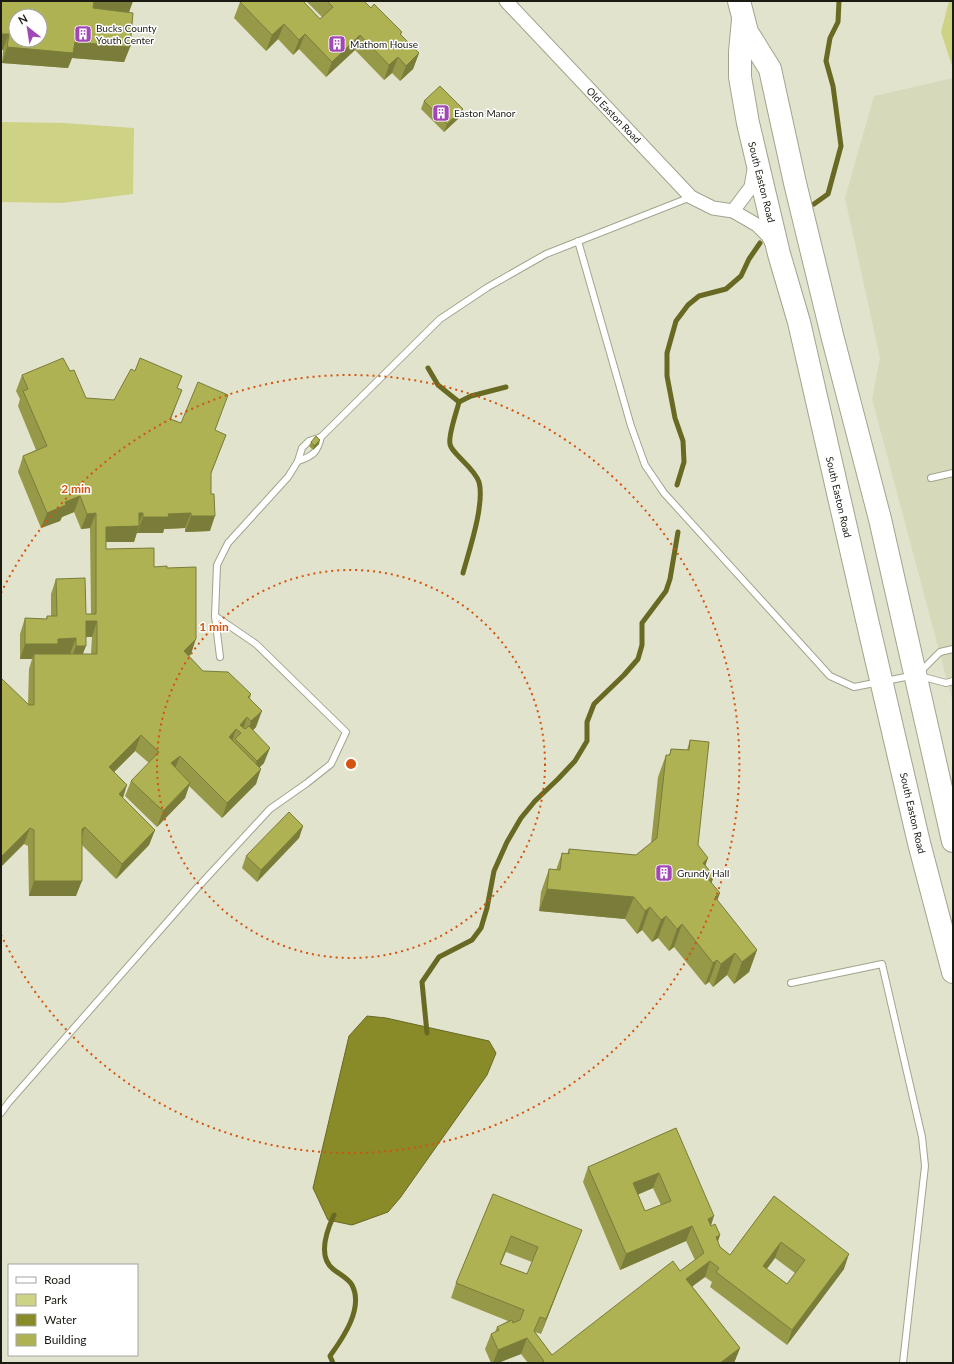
<svg xmlns="http://www.w3.org/2000/svg" width="954" height="1364" font-family="Lato,sans-serif">
  <rect width="100%" height="100%" fill="#e2e3cc"/>
  <!-- built -->
  <polygon fill="#d7d9bb" points="953,78 953,703 872,399 880,358 845,198 874,96"/>
  <!-- green -->
  <g fill="#ced284">
    <polygon points="949,1 953,1 953,69 941,32"/>
    <polygon points="1,122 64,123 134,128 133,194 62,203 1,202"/>
  </g>
  <!-- water -->
  <polygon fill="#898b29" stroke="#686922" points="367,1016 386,1018 489,1041 496,1053 487,1075 400,1198 388,1212 352,1225 328,1220 313,1188 349,1036"/>
  <g fill="none" stroke-linecap="round" stroke-linejoin="round">
    <!-- stream -->
    <g stroke="#686922" stroke-width="5">
      <polyline points="814,204 828,194 841,146 833,86 826,61 830,38 838,22 839,1"/>
      <polyline points="428,368 438,385 459,402 471,396 506,387"/>
      <path d="M459 402C457 411 448 435 450 444 451 453 474 467 479 482 485 504 469 551 463 573"/>
      <polyline points="677,485 684,462 683,441 675,418 667,376 667,353 676,321 688,305 699,296 726,289 741,276 749,259 760,243"/>
      <polyline points="427,1033 422,982 439,957 472,940 481,928 487,908 494,871 507,842 521,818 535,801 558,779 575,761 587,741 587,722 594,704 624,675 638,659 642,645 642,623 666,591 670,579 678,532"/>
      <path d="M333 1363 330 1356C343 1338 364 1308 352 1285 348 1278 339 1274 333 1269 317 1256 327 1230 334 1215"/>
    </g>
    <defs>
      <g id="lane">
        <polyline points="578,241 631,426 645,465 664,493 830,676 854,687 916,675 946,683 953,681"/>
        <path d="M298 461C313 456 317 453 321 437"/>
        <polyline points="931,478 953,473"/>
        <polyline points="220,657 215,616 217,565 228,543 288,477 298,461 302,448 309,441 321,437 440,319 488,287 546,254 691,197"/>
        <polyline points="919,673 940,652 953,649"/>
        <polyline points="791,983 882,964 922,1137 925,1166 903,1363"/>
        <polyline points="1,1113 9,1102 197,888 270,809 307,783 331,764 346,732 256,644 215,616"/>
      </g>
      <g id="street">
        <polyline points="506,1 691,197 713,208 733,211 757,225 768,236 772,243"/>
        <polyline points="733,211 751,187 754,170"/>
      </g>
      <g id="highway">
        <polyline points="739,1 747,32 770,69 795,183 832,335 880,519 953,841"/>
        <polyline points="743,20 740,52 740,77 748,123 779,254 799,322 868,624 919,843 953,972"/>
      </g>
    </defs>
    <!-- lane casing -->
    <use href="#lane" stroke="#a2a48e" stroke-width="8"/>
    <!-- street casing -->
    <use href="#street" stroke="#a2a48e" stroke-width="15"/>
    <!-- highway casing -->
    <use href="#highway" stroke="#a2a48e" stroke-width="24"/>
    <!-- lane -->
    <use href="#lane" stroke="#fff" stroke-width="6"/>
    <!-- street -->
    <use href="#street" stroke="#fff" stroke-width="13"/>
    <!-- highway -->
    <use href="#highway" stroke="#fff" stroke-width="22"/>
  </g>
  <!-- wall -->
  <g fill="#969947" fill-rule="evenodd">
    <polygon points="1,1 133,1 129,12 130,47 124,62 72,58 68,68 2,63 3,50"/>
    <polygon points="306,1 364,1 371,8 402,32 401,35 419,53 413,69 400,81 392,73 384,80 355,50 326,77 299,49 293,55 278,39 266,51 234,18 240,2 320,19 322,17"/>
    <polygon points="424,101 460,117 444,132 421,109"/>
    <path d="M70 371 86 398 114 400 135 371 182 376 177 388 176 405 171 419 181 423 215 431 226 435 211 474 210 531 185 532V528L164 529 163 533H137V532L134 542H106V549L154 567 191 654 189 656 203 671 251 694 250 699 256 727 253 730 264 763 260 767 256 784 222 818 189 786 185 798 157 827 125 796 131 781 149 763 135 751 114 772 123 798 155 830 149 845 116 879 82 845 76 896H29L28 846 24 844 29 669 32 659H20V634L25 618 46 619 47 616H51V594L56 579 86 614H91L90 528 81 529 74 512 62 517 60 521 41 528 18 472 23 456 36 450 18 406 20 399 16 391 22 375ZM86 637H92L91 654H83Z"/>
    <polygon points="311,442 319,444 313,450 309,446"/>
    <polygon points="690,740 698,845 706,866 714,876 711,883 717,900 757,950 749,972 734,984 727,975 713,987 709,982 705,985 674,947 669,951 658,938 652,942 642,930 637,934 625,919 539,911 541,892 549,869 556,870 562,853 567,854 569,849 636,855 651,843 658,777 666,755 669,755 671,749 687,750"/>
    <polygon points="303,826 299,838 257,882 242,868 246,856"/>
    <path d="M676 1128 711 1225 720 1235 718 1242 720 1247 730 1255 774 1196 844 1269 787 1345 710 1287 712 1282 705 1277 692 1286 740 1348 734 1363H528L521 1354 498 1363H491L485 1349 491 1334 495 1332 497 1327 508 1321 451 1298 456 1283 493 1194 576 1245 541 1334 535 1332 552 1355 680 1271 695 1260 686 1241 620 1270 583 1182 588 1167ZM653 1188 661 1205 645 1211 638 1194ZM506 1252 532 1262 527 1274 501 1264ZM775 1258 795 1273 787 1284 767 1269Z"/>
  </g>
  <!-- shaded-wall -->
  <g fill="#7a7d3a">
    <polygon points="92,1 133,1 129,12 89,9"/>
    <polygon points="284,24 278,39 266,51 272,35"/>
    <polygon points="1,34 9,34 3,50 1,50"/>
    <polygon points="305,34 299,49 293,55 299,40"/>
    <polygon points="360,35 355,50 326,77 332,62"/>
    <polygon points="75,42 130,47 124,62 72,58 68,68 2,63 7,47"/>
    <polygon points="419,53 413,69 400,81 406,66"/>
    <polygon points="398,57 392,73 384,80 389,65"/>
    <polygon points="463,109 460,117 444,132 447,124"/>
    <polygon points="182,390 176,405 165,434 170,419"/>
    <polygon points="320,440 319,444 313,450 314,446"/>
    <polygon points="80,496 74,512 62,517 60,521 41,528 47,513 65,502"/>
    <polygon points="96,513 90,528 81,529 87,514"/>
    <polygon points="139,513 143,513 138,526 139,526 134,542 101,542 106,527"/>
    <polygon points="191,513 185,528 164,529 163,533 137,533 143,517 168,514"/>
    <polygon points="191,516 215,516 210,531 185,532"/>
    <polygon points="86,621 97,621 92,637 80,637"/>
    <polygon points="76,638 70,654 34,654 32,659 20,659 25,644 58,639"/>
    <polygon points="196,639 191,654 178,667 184,651"/>
    <polygon points="76,646 86,646 80,661 70,661"/>
    <polygon points="262,711 256,727 246,737 251,721"/>
    <polygon points="247,717 242,733 240,725"/>
    <polygon points="236,729 231,745 229,737"/>
    <polygon points="141,735 135,751 103,783 109,767"/>
    <polygon points="270,748 264,763 251,776 257,761"/>
    <polygon points="180,756 174,771 171,763"/>
    <polygon points="261,769 256,784 222,818 227,803"/>
    <polygon points="190,783 185,798 157,827 163,811"/>
    <polygon points="127,785 122,801 119,794"/>
    <polygon points="303,826 299,838 257,882 261,870"/>
    <polygon points="85,827 79,843 82,829"/>
    <polygon points="30,828 24,844 1,867 1,857"/>
    <polygon points="155,830 149,845 116,879 122,864"/>
    <polygon points="708,858 700,881 703,863"/>
    <polygon points="714,876 706,898 709,880"/>
    <polygon points="34,881 82,881 76,896 29,896"/>
    <polygon points="547,889 634,897 625,919 539,911"/>
    <polygon points="720,893 712,915 715,897"/>
    <polygon points="650,907 642,930 637,934 645,911"/>
    <polygon points="666,916 658,938 652,942 661,920"/>
    <polygon points="682,924 674,947 669,951 677,929"/>
    <polygon points="757,950 749,972 734,984 742,962"/>
    <polygon points="735,953 727,975 713,987 721,964"/>
    <polygon points="717,960 709,982 705,985 713,963"/>
    <polygon points="659,1173 653,1188 628,1199 633,1183"/>
    <polygon points="714,1216 709,1232 708,1219"/>
    <polygon points="692,1226 686,1241 620,1270 626,1254"/>
    <polygon points="582,1230 576,1245 541,1334 546,1319"/>
    <polygon points="720,1235 714,1251 716,1237"/>
    <polygon points="781,1242 775,1258 757,1281 763,1266"/>
    <polygon points="849,1254 844,1269 787,1345 792,1330"/>
    <polygon points="710,1261 705,1277 681,1295 686,1279"/>
    <polygon points="527,1338 521,1354 498,1363 493,1363 498,1350"/>
    <polygon points="740,1348 734,1363 720,1363"/>
  </g>
  <!-- building -->
  <g fill="#aeb253" stroke="#7a7d3a" fill-rule="evenodd">
    <path d="M1 1H94L93 8 133 13 130 47 75 42 73 53 7 47 9 34H1ZM16 16H40V40H16Z"/>
    <polygon points="241,1 303,1 320,19 333,7 327,1 364,1 371,8 374,4 402,32 400,34 419,53 406,66 398,57 389,65 360,35 332,62 305,34 299,40 284,24 272,35 240,2"/>
    <polygon points="440,86 463,109 447,124 424,101"/>
    <polygon points="63,358 70,371 74,370 86,398 114,400 131,369 135,371 140,358 182,376 177,388 182,390 170,419 181,423 198,382 228,395 215,430 226,435 211,473 211,494 214,494 215,516 191,516 191,513 168,514 169,517 143,517 143,513 139,513 139,526 106,527 106,549 154,548 154,567 167,566 167,568 196,567 196,639 184,651 203,671 228,672 251,694 248,697 262,711 251,721 247,717 240,725 245,729 249,726 270,748 257,761 235,739 241,733 236,729 229,737 261,769 227,803 180,756 171,763 190,783 163,811 131,781 159,752 141,735 109,767 127,785 119,794 155,830 122,864 85,827 82,829 82,881 34,881 34,830 30,828 1,857 1,678 29,705 34,705 34,654 97,654 97,621 86,621 86,646 76,646 76,638 58,639 58,644 25,644 25,618 47,619 47,616 57,616 56,579 85,578 86,614 96,614 96,513 87,514 80,496 65,502 66,505 47,513 23,456 47,446 23,391 28,389 22,375"/>
    <polygon points="316,436 320,440 314,446 311,442"/>
    <polygon points="690,740 709,742 698,845 708,858 703,863 714,876 709,880 720,893 715,897 757,950 742,962 735,953 721,964 717,960 713,963 682,924 677,929 666,916 661,920 650,907 645,911 634,897 547,889 549,869 560,870 562,853 569,854 569,849 636,855 657,838 666,755 670,755 671,749 689,750"/>
    <polygon points="289,812 303,826 261,870 246,856"/>
    <path d="M676 1128 714 1216 708 1219 711 1226 715 1224 720 1235 716 1237 720 1247 730 1255 774 1196 849 1254 792 1330 716 1272 719 1268 710 1261 686 1279 740 1348 720 1363H541L544 1361 527 1338 498 1350 491 1334 499 1330 497 1327 512 1320 513 1323 520 1320 524 1310 456 1283 493 1194 582 1230 546 1319 540 1317 534 1331 552 1355 673 1261 680 1271 704 1253 692 1226 626 1254 588 1167ZM659 1173 671 1201 645 1211 633 1183ZM511 1236 538 1247 527 1274 500 1264ZM781 1242 805 1260 787 1284 763 1266Z"/>
  </g>
  <!-- distance rings -->
  <g fill="none" stroke="#d4530d" stroke-width="2" stroke-dasharray="2 4">
    <circle cx="351" cy="764" r="194"/>
    <path d="M1 593A389 389 0 1 1 1 935"/>
  </g>
  <!-- icons -->
  <defs>
    <symbol id="building-square" viewBox="-11 -11 22 22"><rect x="-9" y="-9" width="18" height="18" rx="4" fill="#a248b4" stroke="#fff"/><path d="M-4-6H4V6H1V3H-1V6H-4ZM-2.5-4.3h1.7v1.8h-1.7ZM.8-4.3h1.7v1.8H.8ZM-2.5-1h1.7V.8h-1.7ZM.8-1h1.7V.8H.8Z" fill="#fff"/></symbol>
  </defs>
  <g fill-rule="evenodd">
    <use href="#building-square" x="73" y="24" width="20" height="20"/>
    <use href="#building-square" x="327" y="34" width="20" height="20"/>
    <use href="#building-square" x="431" y="103" width="20" height="20"/>
    <use href="#building-square" x="654" y="863" width="20" height="20"/>
  </g>
  <g text-anchor="middle" dominant-baseline="central" stroke-width="3" stroke-linejoin="round" paint-order="stroke">
    <!-- poi labels -->
    <g font-size="10" fill="#1b1b13" stroke="#fff" text-anchor="start">
      <text x="96" y="28">Bucks County<tspan x="96" dy="12">Youth Center</tspan></text>
      <text x="350" y="44">Mathom House</text>
      <text x="454" y="113">Easton Manor</text>
      <text x="677" y="873">Grundy Hall</text>
    </g>
    <!-- street labels -->
    <g font-size="10" fill="#1b1b13" stroke="#fff">
      <text transform="translate(614 115) rotate(46)">Old Easton Road</text>
      <text transform="translate(762 182) rotate(76)">South Easton Road</text>
      <text transform="translate(839 497) rotate(77)">South Easton Road</text>
      <text transform="translate(913 813) rotate(77)">South Easton Road</text>
    </g>
  </g>
  <circle cx="351" cy="764" r="6" fill="#d4530d" stroke="#fff" stroke-width="2"/>
  <g font-size="12" text-anchor="middle" font-weight="bold" fill="#d4530d" stroke="#fff" stroke-width="3" stroke-linejoin="round" paint-order="stroke">
    <text x="76" y="493">2 min</text>
    <text x="214" y="631">1 min</text>
  </g>
  <!-- border -->
  <rect width="954" height="1364" fill="none" stroke="#1b1b13" stroke-width="4"/>
  <!-- legend -->
  <rect x="8" y="1264" width="130" height="92" fill="#ffffff" stroke="#a4a4a1"/>
  <rect x="16" y="1277" width="20" height="6" fill="#ffffff" stroke="#a4a4a1"/>
  <text x="44" y="1284" font-size="12" fill="#1b1b13">Road</text>
  <rect x="16" y="1294" width="20" height="12" fill="#ced284" stroke="#a4a4a1"/>
  <text x="44" y="1304" font-size="12" fill="#1b1b13">Park</text>
  <rect x="16" y="1314" width="20" height="12" fill="#898b29" stroke="#a4a4a1"/>
  <text x="44" y="1324" font-size="12" fill="#1b1b13">Water</text>
  <rect x="16" y="1334" width="20" height="12" fill="#aeb253" stroke="#a4a4a1"/>
  <text x="44" y="1344" font-size="12" fill="#1b1b13">Building</text>
  <!-- north arrow -->
  <g transform="translate(28 28) rotate(330)"><circle r="19" fill="#ffffff" stroke="#a4a4a1"/>
  <path d="M0-3L7 15L0 10L-7 15Z" fill="#a248b4"/>
  <text y="-6" font-size="11" font-weight="bold" text-anchor="middle" fill="#1b1b13">N</text>
  </g>
</svg>
